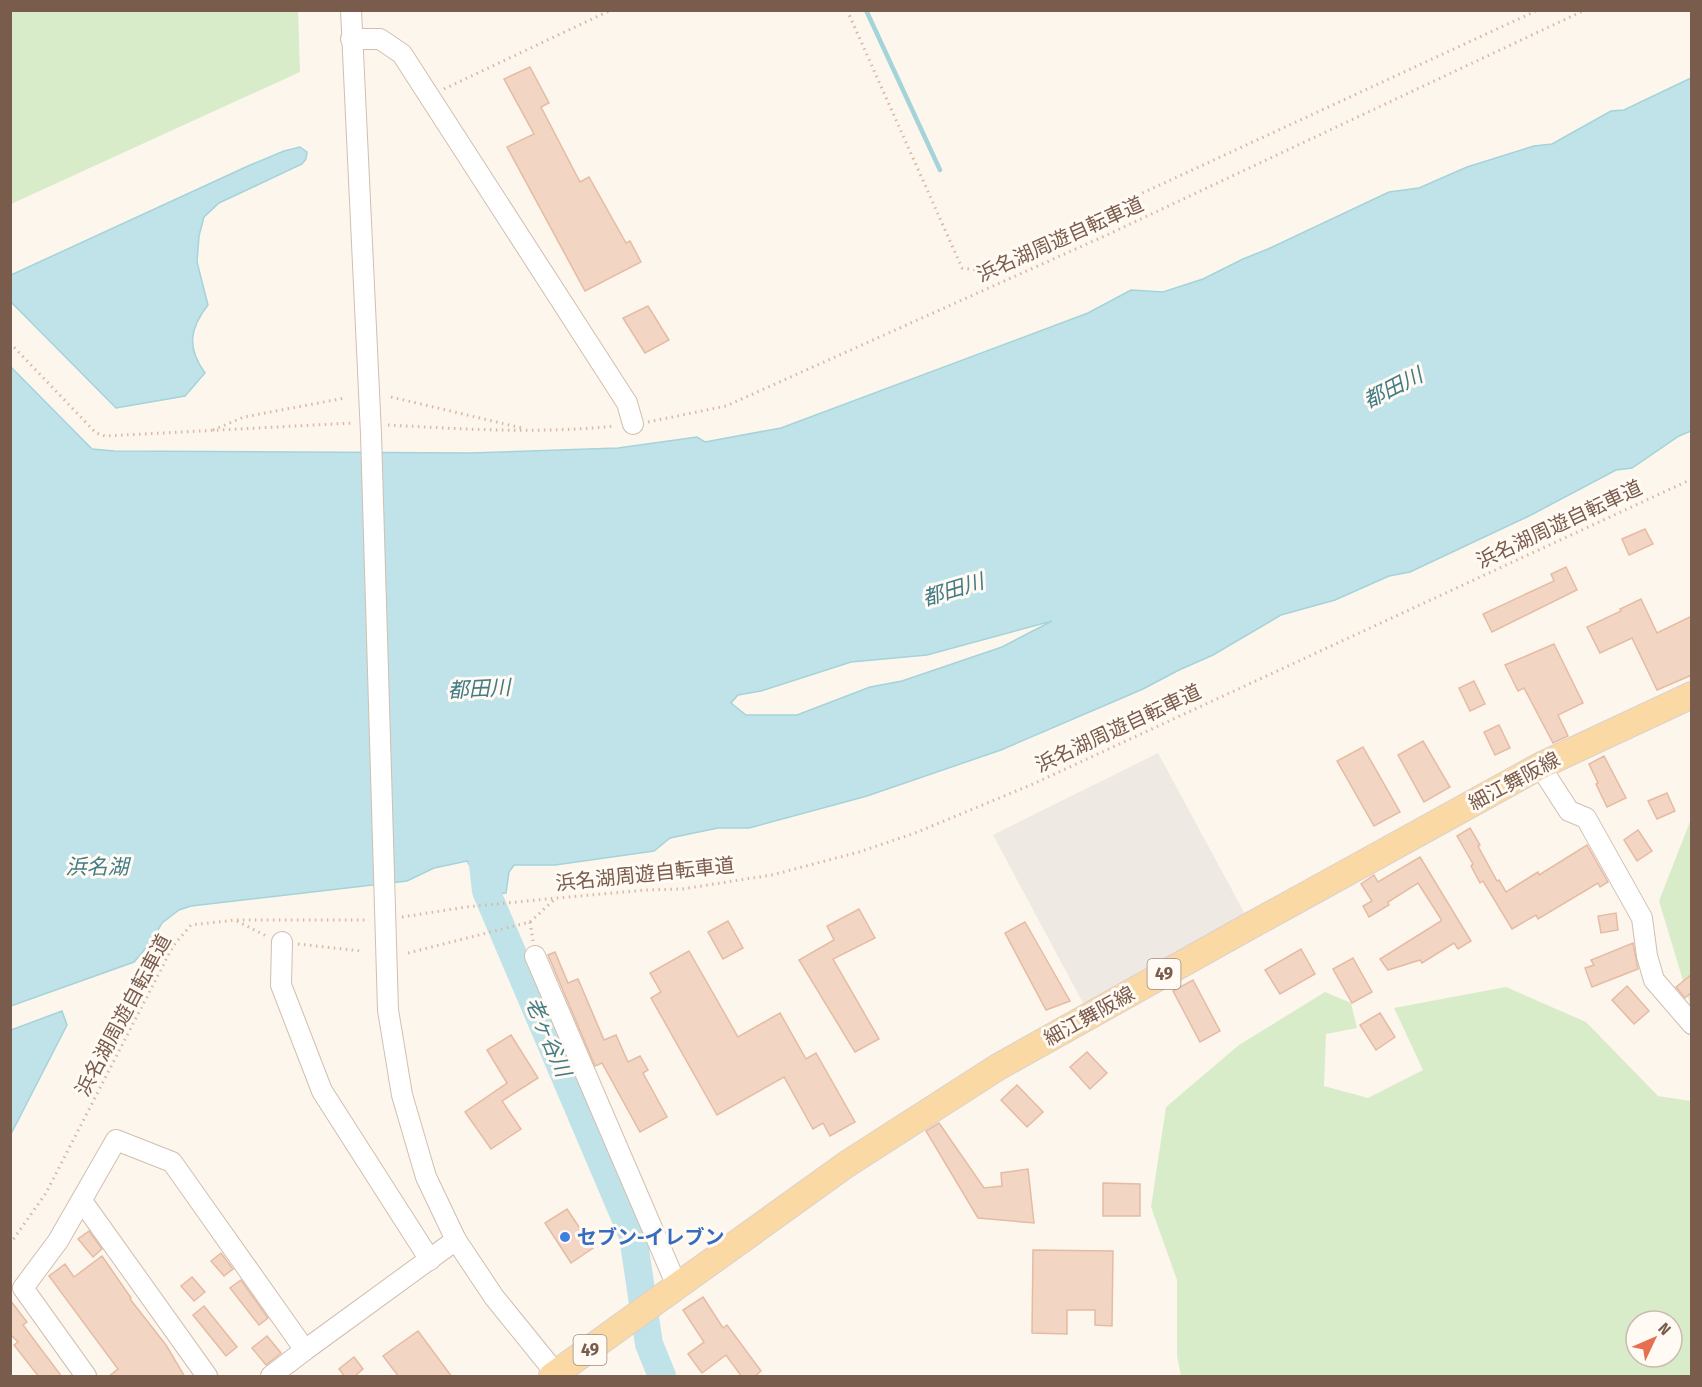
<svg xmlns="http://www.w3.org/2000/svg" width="1702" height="1387" font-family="'Fira Sans Condensed','Noto Sans JP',sans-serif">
  <rect width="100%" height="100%" fill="#fdf6ec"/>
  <!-- industrial -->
  <polygon fill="#efe9e4" points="1158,753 1245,914 1084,1005 993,835"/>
  <!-- green -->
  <g fill="#d8ecc9" fill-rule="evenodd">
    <polygon points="10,11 298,11 300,72 11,204"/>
    <polygon points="1691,819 1691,1007 1659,901"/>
    <path d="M1506 987 1586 1022 1658 1096 1691 1101V1376H1181L1177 1356V1280L1151 1207 1166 1107 1239 1045 1325 992 1351 1003 1357 1028 1326 1034 1324 1086 1368 1098 1423 1070 1394 1008ZM1636 1321H1672V1357H1636Z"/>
  </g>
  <!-- water -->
  <g fill="#bfe3e8" stroke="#a5d3da" stroke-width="1.5" fill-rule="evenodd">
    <path d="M1691 78V431L1679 436 1632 468 1616 470 1531 515 1410 572 1389 576 1335 600 1281 615 1213 655 1179 670 1143 689 1001 750 867 796 749 828H718L670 838 654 851 555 865H514L509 872 506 893 484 895 482 887 467 861 434 868 407 881 191 906 179 910 162 923 152 941 134 962 11 1006V367L92 449 114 451 470 453 618 448 697 437 705 442 781 428 1088 313 1131 290 1163 292 1203 279 1243 259 1268 249 1389 192 1419 188 1467 167 1534 146 1552 144 1611 111 1624 110ZM1052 621 1002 647 902 681 870 687 797 715H746L731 703 738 695 761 691 851 662 927 655Z"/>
    <path d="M300 147 307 152 306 159 302 164 219 203 204 217 199 236 197 262 208 305C189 329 187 348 205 373L185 396 116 408 11 302V275L248 166 284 151Z"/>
    <polygon points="62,1011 67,1025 11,1134 11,1030"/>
  </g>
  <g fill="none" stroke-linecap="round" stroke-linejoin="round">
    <!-- stream -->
    <polyline stroke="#a5d3da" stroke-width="4.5" points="866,10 940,170"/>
    <!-- river -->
    <polyline stroke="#bfe3e8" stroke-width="28" points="482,856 486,891 633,1236 649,1344 662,1376"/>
  </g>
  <!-- building -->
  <g fill="#f3d5c3" stroke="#e6bba3" stroke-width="1.5">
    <polygon points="530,67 549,103 541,107 580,182 589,177 626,243 630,241 641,262 585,291 507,147 534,134 504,79"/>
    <polygon points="648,306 669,340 645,353 623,318"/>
    <polygon points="1645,529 1653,544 1629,555 1622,539"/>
    <polygon points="1566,567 1577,590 1492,632 1483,614 1554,581 1551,574"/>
    <polygon points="1641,599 1657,633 1692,616 1692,675 1657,690 1632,638 1600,653 1587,627 1621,611 1620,609"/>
    <polygon points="1554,644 1583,703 1558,715 1568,736 1553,743 1524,688 1518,691 1505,665"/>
    <polygon points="1474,681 1485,704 1470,711 1459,688"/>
    <polygon points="1499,725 1510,748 1495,755 1484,732"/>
    <polygon points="1423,741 1450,787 1424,802 1398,755"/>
    <polygon points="1363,747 1400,812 1374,826 1337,761"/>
    <polygon points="1604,756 1626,798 1607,807 1596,784 1598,783 1589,764"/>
    <polygon points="1667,793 1675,811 1657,819 1648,801"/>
    <polygon points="1470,828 1480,845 1478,846 1497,881 1499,880 1506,892 1538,872 1539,875 1587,845 1608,882 1600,887 1598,883 1538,919 1536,915 1512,929 1483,881 1480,883 1471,866 1473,864 1457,836"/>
    <polygon points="1638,830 1652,851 1637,861 1624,840"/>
    <polygon points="1420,857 1471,941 1458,949 1454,943 1422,963 1420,960 1388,970 1380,959 1441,921 1441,919 1418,883 1388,902 1389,905 1369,917 1363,906 1372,901 1361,884 1374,875 1378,882"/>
    <polygon points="859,909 875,938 833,959 879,1039 855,1052 799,960 834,940 827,926"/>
    <polygon points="1616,913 1618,930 1601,933 1598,916"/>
    <polygon points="728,921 743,948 723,959 708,932"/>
    <polygon points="1025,922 1070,1001 1046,1010 1005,933"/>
    <polygon points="1633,943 1638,969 1592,987 1585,968 1594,965 1591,960"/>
    <polygon points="1301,949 1315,974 1280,994 1265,970"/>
    <polygon points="689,951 738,1037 780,1013 806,1059 816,1053 855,1122 830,1136 823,1123 813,1129 784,1077 717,1115 651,998 661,992 650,973"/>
    <polygon points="555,952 568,983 578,979 604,1040 616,1035 628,1062 640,1056 648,1070 643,1073 667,1117 640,1132 602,1063 595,1066 548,955"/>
    <polygon points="1353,958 1372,992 1352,1003 1333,969"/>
    <polygon points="1692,974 1692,992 1685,998 1676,987"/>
    <polygon points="1193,980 1220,1031 1200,1042 1173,991"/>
    <polygon points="1627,986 1649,1011 1634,1024 1612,1000"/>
    <polygon points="1380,1013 1395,1037 1376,1050 1360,1025"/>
    <polygon points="511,1035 538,1078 502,1101 521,1129 491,1149 465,1112 507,1083 487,1050"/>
    <polygon points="1087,1052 1107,1073 1090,1089 1070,1067"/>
    <polygon points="1017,1085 1043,1112 1027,1127 1001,1100"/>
    <polygon points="939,1123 984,1188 1002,1186 1001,1173 1028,1169 1034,1223 978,1218 926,1131"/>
    <polygon points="1103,1183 1140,1184 1140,1216 1103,1216"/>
    <polygon points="567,1209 593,1248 571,1263 545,1223"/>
    <polygon points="89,1231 102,1249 93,1257 78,1239"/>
    <polygon points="1033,1250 1113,1251 1112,1326 1095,1325 1095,1310 1067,1310 1067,1334 1032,1333"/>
    <polygon points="221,1253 233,1269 224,1276 211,1261"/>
    <polygon points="102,1256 131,1298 130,1299 166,1345 185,1377 108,1377 118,1369 49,1276 65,1264 74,1277"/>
    <polygon points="192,1277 205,1292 194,1301 181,1286"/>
    <polygon points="241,1280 268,1318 259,1325 230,1288"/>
    <polygon points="703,1297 723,1328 727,1325 761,1371 754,1377 742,1377 726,1355 702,1373 688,1354 704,1342 683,1310"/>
    <polygon points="10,1300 27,1322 23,1325 62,1377 39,1377 14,1345 18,1342 10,1334"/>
    <polygon points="204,1306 237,1347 226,1356 193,1315"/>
    <polygon points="418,1331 452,1377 399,1377 383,1356"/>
    <polygon points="267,1336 281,1353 266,1365 252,1348"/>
    <polygon points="354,1357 363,1369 354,1377 345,1377 339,1369"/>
  </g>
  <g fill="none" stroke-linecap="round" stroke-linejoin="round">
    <defs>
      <g id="minor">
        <polyline points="351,10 371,434 388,1010 402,1095 426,1177 456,1240 494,1297 558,1376"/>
        <polyline points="351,39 380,39 402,54 627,403 633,424"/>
        <polyline points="1540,766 1569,811 1586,818 1642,918 1647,956 1654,980 1692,1024"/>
        <polyline points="282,942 281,985 322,1091 430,1260"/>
        <polyline points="535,956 677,1286"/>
        <polyline points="82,1201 207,1376"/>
        <polyline points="86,1376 23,1288 58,1241 116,1140 172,1162 305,1350"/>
        <polyline points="271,1376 305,1350 456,1240"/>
      </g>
      <polyline id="major" points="552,1376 847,1164 998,1067 1239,932 1540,766 1692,695"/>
    </defs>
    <!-- minor casing -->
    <use href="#minor" stroke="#d1beb0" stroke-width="22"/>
    <!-- major casing -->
    <use href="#major" stroke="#dad1cd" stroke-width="28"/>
    <!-- path -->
    <g stroke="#d9b8a5" stroke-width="3" stroke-dasharray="1.5 4.5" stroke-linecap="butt">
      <polyline points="847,10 962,268 976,270 1538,10"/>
      <polyline points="444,89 611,10"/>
      <polyline points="10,343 96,433 105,436 353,423"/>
      <polyline points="391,397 522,428"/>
      <polyline points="648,422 726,406 1109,234 1585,10"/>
      <path d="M388 425C463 429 540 434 615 426"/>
      <polyline points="213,430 244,417 345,398"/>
      <polyline points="402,917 466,907 557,898 646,890 682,889 772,875 859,852 915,833 1033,784 1692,479"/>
      <polyline points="237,921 268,937"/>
      <polyline points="530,922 533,941"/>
      <polyline points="298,944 361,951"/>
      <polyline points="408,953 530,922 555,899"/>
      <polyline points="10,1244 46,1193 173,946 191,925 235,920 369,920"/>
    </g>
    <!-- minor -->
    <use href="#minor" stroke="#fff" stroke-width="20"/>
    <!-- major -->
    <use href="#major" stroke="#fbd9a5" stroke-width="26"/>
  </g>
  <!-- markers -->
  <circle fill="#3f7fe0" stroke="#fffaf3" stroke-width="2" cx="565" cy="1237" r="6"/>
  <g text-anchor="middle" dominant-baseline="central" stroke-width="6" stroke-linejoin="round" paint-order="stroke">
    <!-- shield labels -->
    <g fill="#fffaf3" stroke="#a28b7f" stroke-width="1.5">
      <rect x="1147.5" y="959" width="33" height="30" rx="4.5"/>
      <rect x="573.5" y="1335" width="33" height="30" rx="4.5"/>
    </g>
    <g font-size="18" font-weight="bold" fill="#7a5c4d">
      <text x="1164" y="974">49</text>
      <text x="590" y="1350">49</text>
    </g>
    <!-- street labels -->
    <g font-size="20" fill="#7a5c4d" stroke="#fffaf3">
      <text transform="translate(1060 239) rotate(-24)">浜名湖周遊自転車道</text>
      <text transform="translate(1559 524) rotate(-25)">浜名湖周遊自転車道</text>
      <text transform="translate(1118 728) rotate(-25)">浜名湖周遊自転車道</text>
      <text transform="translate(1514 781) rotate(-28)">細江舞阪線</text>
      <text transform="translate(645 874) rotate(-6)">浜名湖周遊自転車道</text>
      <text transform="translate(123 1015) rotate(-62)">浜名湖周遊自転車道</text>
      <text transform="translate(1089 1016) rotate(-29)">細江舞阪線</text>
    </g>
    <!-- shop labels -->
    <g font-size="20" font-weight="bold" fill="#366cbe" stroke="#fffaf3" text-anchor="start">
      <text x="577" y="1237">セブン-イレブン</text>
    </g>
    <!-- water labels -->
    <g font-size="21" font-style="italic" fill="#437c86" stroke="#fffaf3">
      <text transform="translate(1393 388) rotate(-27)">都田川</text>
      <text transform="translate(953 590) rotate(-17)">都田川</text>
      <text transform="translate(479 689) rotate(-3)">都田川</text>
      <text x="97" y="867">浜名湖</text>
      <text transform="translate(548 1037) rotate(67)">老ヶ谷川</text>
    </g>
  </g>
  <!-- border -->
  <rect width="1702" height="1387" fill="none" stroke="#7a5c4d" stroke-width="24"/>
  <!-- north arrow -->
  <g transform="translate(1654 1339) rotate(46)"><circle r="28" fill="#fffaf3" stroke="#cabbb1" stroke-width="1.5"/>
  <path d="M0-4.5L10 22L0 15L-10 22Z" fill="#e76f51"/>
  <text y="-9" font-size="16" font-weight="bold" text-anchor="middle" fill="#7a5c4d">N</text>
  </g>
</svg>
